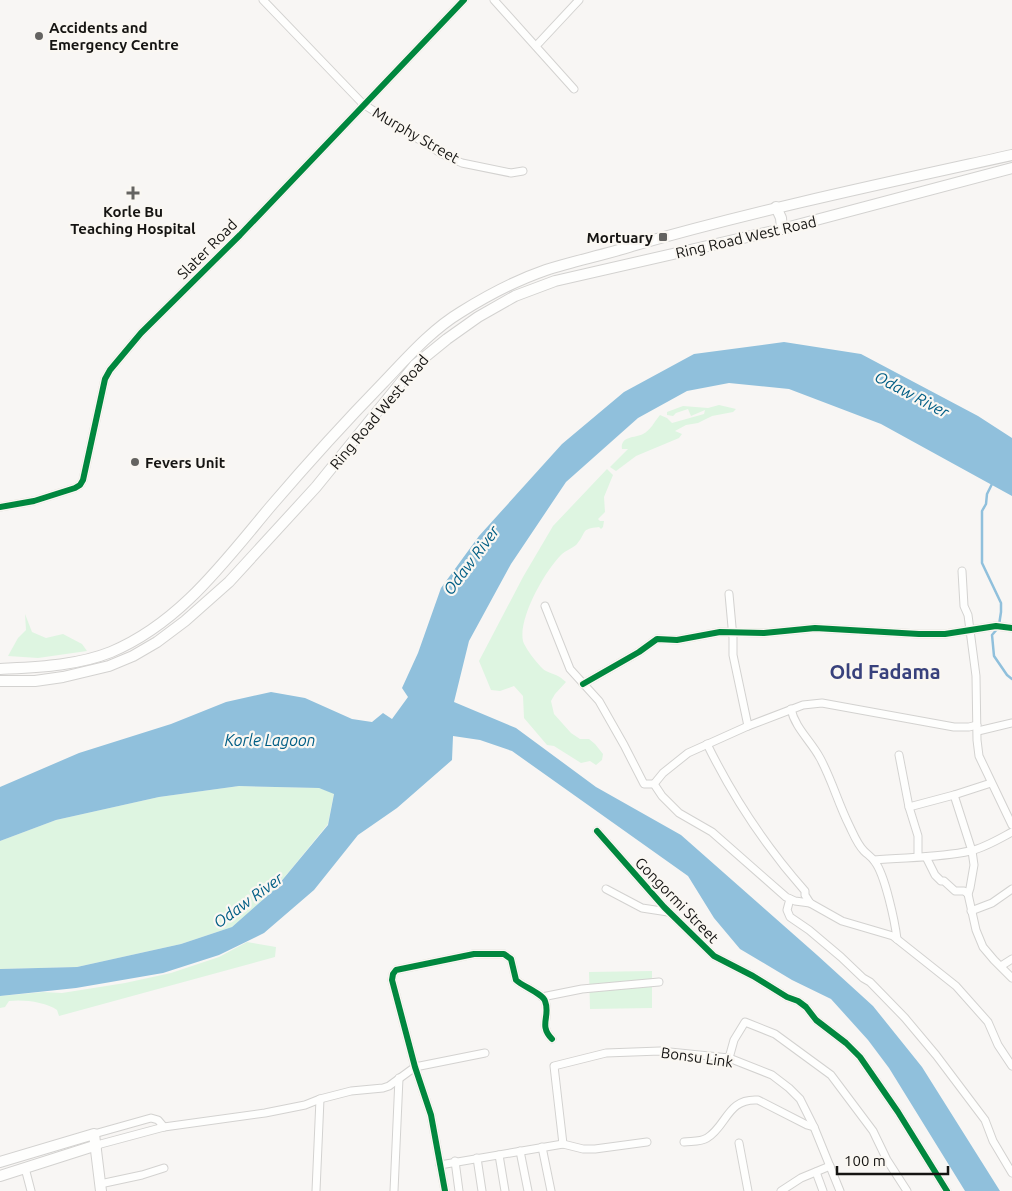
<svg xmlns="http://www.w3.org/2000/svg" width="1012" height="1191" font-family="Ubuntu,sans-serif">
  <rect width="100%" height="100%" fill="#f8f6f4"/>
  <!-- green -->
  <g fill="#def5e1">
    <path d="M719 405 736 409 733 412 712 416 698 423 686 425 675 431 682 434 679 438 636 456 616 471 610 467 628 449H622C620 436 635 438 643 434 650 431 655 421 660 415L667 418 672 423 704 414 705 410 691 416 688 409 676 413 673 416 667 415V412L683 406 708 408Z"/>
    <path d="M607 469 613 475 604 497 605 512 598 519 600 521H604L603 527 601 529 599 527C580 529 587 532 577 544 573 548 566 550 561 555 545 571 518 618 523 641 525 648 540 668 546 671 556 676 556 673 566 682L555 694 551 701 554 714 571 733 580 739H589L595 744 603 754 602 760 596 765 590 761 581 763 554 746 547 745 524 718 523 696 514 686 500 691 491 690 479 661 523 577 553 526Z"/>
    <polygon points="25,614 32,632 46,638 63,634 82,644 87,651 38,658 8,656 18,638 26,630"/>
    <polygon points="239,786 319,788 334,793 328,824 274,890 232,927 181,944 77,967 0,969 0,841 56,820 159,797"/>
    <path d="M247 942 276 947 275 957 59 1016 57 1010C47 1002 22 999 9 1001L5 1007 0 1008V996L43 992 62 993 125 983 171 973 219 957Z"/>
    <polygon points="652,971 652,1008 590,1009 589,972"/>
  </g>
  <!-- water -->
  <polygon fill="#90c0dc" points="784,342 861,354 978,416 1012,438 1012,496 881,424 789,389 729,383 687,391 638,418 566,482 511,564 469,641 454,702 516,728 596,787 681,835 817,955 873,1006 922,1067 1000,1191 965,1191 889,1068 868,1040 831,999 792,980 740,949 714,918 688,876 512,751 480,740 453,736 452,760 397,808 358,835 314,890 264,933 219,955 163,973 76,988 0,996 0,969 77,967 181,944 232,927 274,890 328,825 334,794 319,788 239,786 159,797 56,820 0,841 0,787 79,753 171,724 226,702 271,692 305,698 352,719 372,722 383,713 392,719 408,697 402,688 418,653 441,588 479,536 562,444 624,392 694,354"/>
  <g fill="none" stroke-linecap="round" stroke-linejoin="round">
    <!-- stream -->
    <g stroke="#90c0dc" stroke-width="2.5">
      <polyline points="993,482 987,494 986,504 982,511 982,563 1001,603 1001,612 999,625"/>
      <polyline points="998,628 992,635 994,656 1007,675 1012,679"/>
    </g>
    <defs>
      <g id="street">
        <polyline points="263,0 363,104 442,154 462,163 511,173 523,171"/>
        <polyline points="494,0 574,89"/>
        <polyline points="536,46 579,0"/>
        <polyline points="0,507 34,501 75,488 80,485 83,480 105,379 110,370 141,333 240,235 464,0"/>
        <polyline points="962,571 964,606 968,615 976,676 977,740 979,756 1012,825"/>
        <polyline points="729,594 733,638 733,655 748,726"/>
        <polyline points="545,606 570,669 599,701 624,745 644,784 654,784 662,796 679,813 712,832 786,897 795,901 810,903"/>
        <polyline points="583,684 639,652 657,639 677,640 720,632 764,633 815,628 919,634 945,634 996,626 1012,628"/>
        <path d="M791 709C795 728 811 741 820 758 832 780 838 803 849 825 853 833 857 844 864 851 868 855 872 857 875 862 885 875 895 922 897 939"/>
        <polyline points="978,731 1012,723"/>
        <path d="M707 744C733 797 766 847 805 891V895L810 903 842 921 893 936 956 986 988 1022 998 1045 1012 1066"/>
        <polyline points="899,755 909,807 918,836 918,856"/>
        <polyline points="654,784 663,773 688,753 748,726 803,705 822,703 954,727 969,727 977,725"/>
        <polyline points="954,795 972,851 974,865 970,888 968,894 976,930 983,947 994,960 1012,978"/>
        <polyline points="909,807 954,795 991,783"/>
        <polyline points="597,831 664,907 714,956 753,976 787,997 798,1001 806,1007 816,1020 846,1043 860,1057 898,1112 947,1191"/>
        <polyline points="926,857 935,875 941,881 944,881 955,891 964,891 968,894"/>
        <path d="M874 860C906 857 939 858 970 851 984 848 999 839 1012 832"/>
        <polyline points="606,889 642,908 668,912"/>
        <polyline points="790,899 787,910 790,917 809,930 841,957 863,978 870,982 905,1018 936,1055 985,1120 993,1141 1012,1173"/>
        <polyline points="971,911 992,903 1012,889"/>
        <polyline points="1001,966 1012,959"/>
        <polyline points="542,997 582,989 659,982"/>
        <polyline points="729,1058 734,1040 745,1022 775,1034 831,1075 873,1131 887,1160 907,1191"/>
        <polyline points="94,1134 151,1118 158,1120 164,1127"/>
        <path d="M684 1142C692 1141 701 1142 707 1138 727 1126 727 1098 758 1100L807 1125 814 1127"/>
        <polyline points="739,1143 748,1191"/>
        <polyline points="563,1144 554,1066 606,1053 660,1051 729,1058 772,1075 789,1088 800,1099 814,1127 840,1191"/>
        <polyline points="97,1145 164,1127 265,1113 305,1105 320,1099 351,1091 383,1088 389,1086 415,1067 485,1053"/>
        <polyline points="542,1147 551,1191"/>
        <polyline points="520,1151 528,1191"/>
        <polyline points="499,1155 505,1191"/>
        <polyline points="477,1158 482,1191"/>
        <polyline points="455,1161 459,1191"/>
        <polyline points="440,1165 563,1144 583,1149 595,1149 647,1142"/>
        <polyline points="25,1168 31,1191"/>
        <polyline points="816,1172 823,1191"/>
        <polyline points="100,1184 142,1175 164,1168"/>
        <polyline points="316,1191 320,1099"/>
        <polyline points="394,1191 399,1078"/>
        <path d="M445 1191 431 1115 415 1067 392 980 393 974 396 970 474 954H504L511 959 516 980C522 986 543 994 545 1001 551 1016 538 1025 552 1039"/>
        <polyline points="781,1191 801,1178 830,1166"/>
      </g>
      <g id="primary">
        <polyline points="776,207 781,218 782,229"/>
        <path d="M0 669C37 667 76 666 111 652 180 623 224 562 271 506 307 464 344 423 383 383 407 358 431 330 461 312 488 295 517 280 546 270 574 261 604 255 632 246 757 210 885 183 1012 155"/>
        <polyline points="0,681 35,681 63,677 109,666 133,656 157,642 185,621 229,582 316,487 415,365 447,339 478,317 515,296 555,281 782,229 1012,168"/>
        <polyline points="0,1162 94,1134 101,1191"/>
        <polyline points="0,1176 97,1145"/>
      </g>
    </defs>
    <!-- street casing -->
    <use href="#street" stroke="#d3d2d0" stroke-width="9"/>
    <!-- primary casing -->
    <use href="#primary" stroke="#d3d2d0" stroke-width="12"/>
    <!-- street -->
    <use href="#street" stroke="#fefefd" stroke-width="7"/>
    <!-- primary -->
    <use href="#primary" stroke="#fefefd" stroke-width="10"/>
    <defs>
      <g id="cycleway">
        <polyline points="0,507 34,501 75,488 80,485 83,480 105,379 110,370 141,333 240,235 464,0"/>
        <polyline points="583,684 639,652 657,639 677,640 720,632 764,633 815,628 919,634 945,634 996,626 1012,628"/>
        <polyline points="597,831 664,907 714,956 753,976 787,997 798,1001 806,1007 816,1020 846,1043 860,1057 898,1112 947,1191"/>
        <path d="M445 1191 431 1115 415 1067 392 980 393 974 396 970 474 954H504L511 959 516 980C522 986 543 994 545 1001 551 1016 538 1025 552 1039"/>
      </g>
    </defs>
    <!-- cycleway casing -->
    <use href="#cycleway" stroke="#faf7f2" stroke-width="9"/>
    <!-- cycleway -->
    <use href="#cycleway" stroke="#00873e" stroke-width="6"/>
  </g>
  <!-- markers -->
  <g fill="#646361" stroke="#faf7f2" stroke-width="2">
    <circle cx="39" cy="36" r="5"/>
    <path d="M130.5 185.5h5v5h5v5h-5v5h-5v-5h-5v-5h5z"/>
    <rect x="658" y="232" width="10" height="10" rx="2.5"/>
    <circle cx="135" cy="462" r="5"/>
  </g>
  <g text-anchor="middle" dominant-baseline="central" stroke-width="4.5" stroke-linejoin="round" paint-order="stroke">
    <!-- poi labels -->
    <g font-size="15" font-weight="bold" fill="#151412" stroke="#faf7f2" text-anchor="start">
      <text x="49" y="27">Accidents and<tspan x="49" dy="17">Emergency Centre</tspan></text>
      <text x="133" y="211" text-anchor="middle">Korle Bu<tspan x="133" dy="17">Teaching Hospital</tspan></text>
      <text x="653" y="237" text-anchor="end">Mortuary</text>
      <text x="145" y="462">Fevers Unit</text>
    </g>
    <!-- street labels -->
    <g font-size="15" fill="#151412" stroke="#faf7f2">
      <text transform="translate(416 135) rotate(30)">Murphy Street</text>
      <text transform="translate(746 237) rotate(-13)">Ring Road West Road</text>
      <text transform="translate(207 249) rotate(-45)">Slater Road</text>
      <text transform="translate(379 412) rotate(-50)">Ring Road West Road</text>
      <text transform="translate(677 900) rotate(46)">Gongormi Street</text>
      <text transform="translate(697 1057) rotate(8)">Bonsu Link</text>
    </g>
    <!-- water labels -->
    <g font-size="16" font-style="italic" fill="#005e85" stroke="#faf7f2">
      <text transform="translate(912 394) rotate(28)">Odaw River</text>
      <text transform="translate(471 560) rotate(-53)">Odaw River</text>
      <text x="270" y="740">Korle Lagoon</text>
      <text transform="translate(248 900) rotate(-36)">Odaw River</text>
    </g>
    <!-- district labels -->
    <g font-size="20" font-weight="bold" fill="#38417c" stroke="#faf7f2">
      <text x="885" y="671">Old Fadama</text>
    </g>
  </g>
  <!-- scale -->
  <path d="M837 1166v8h111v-8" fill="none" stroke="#151412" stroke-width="2.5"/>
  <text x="844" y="1166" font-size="15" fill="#151412" stroke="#faf7f2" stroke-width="4" paint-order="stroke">100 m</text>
</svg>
